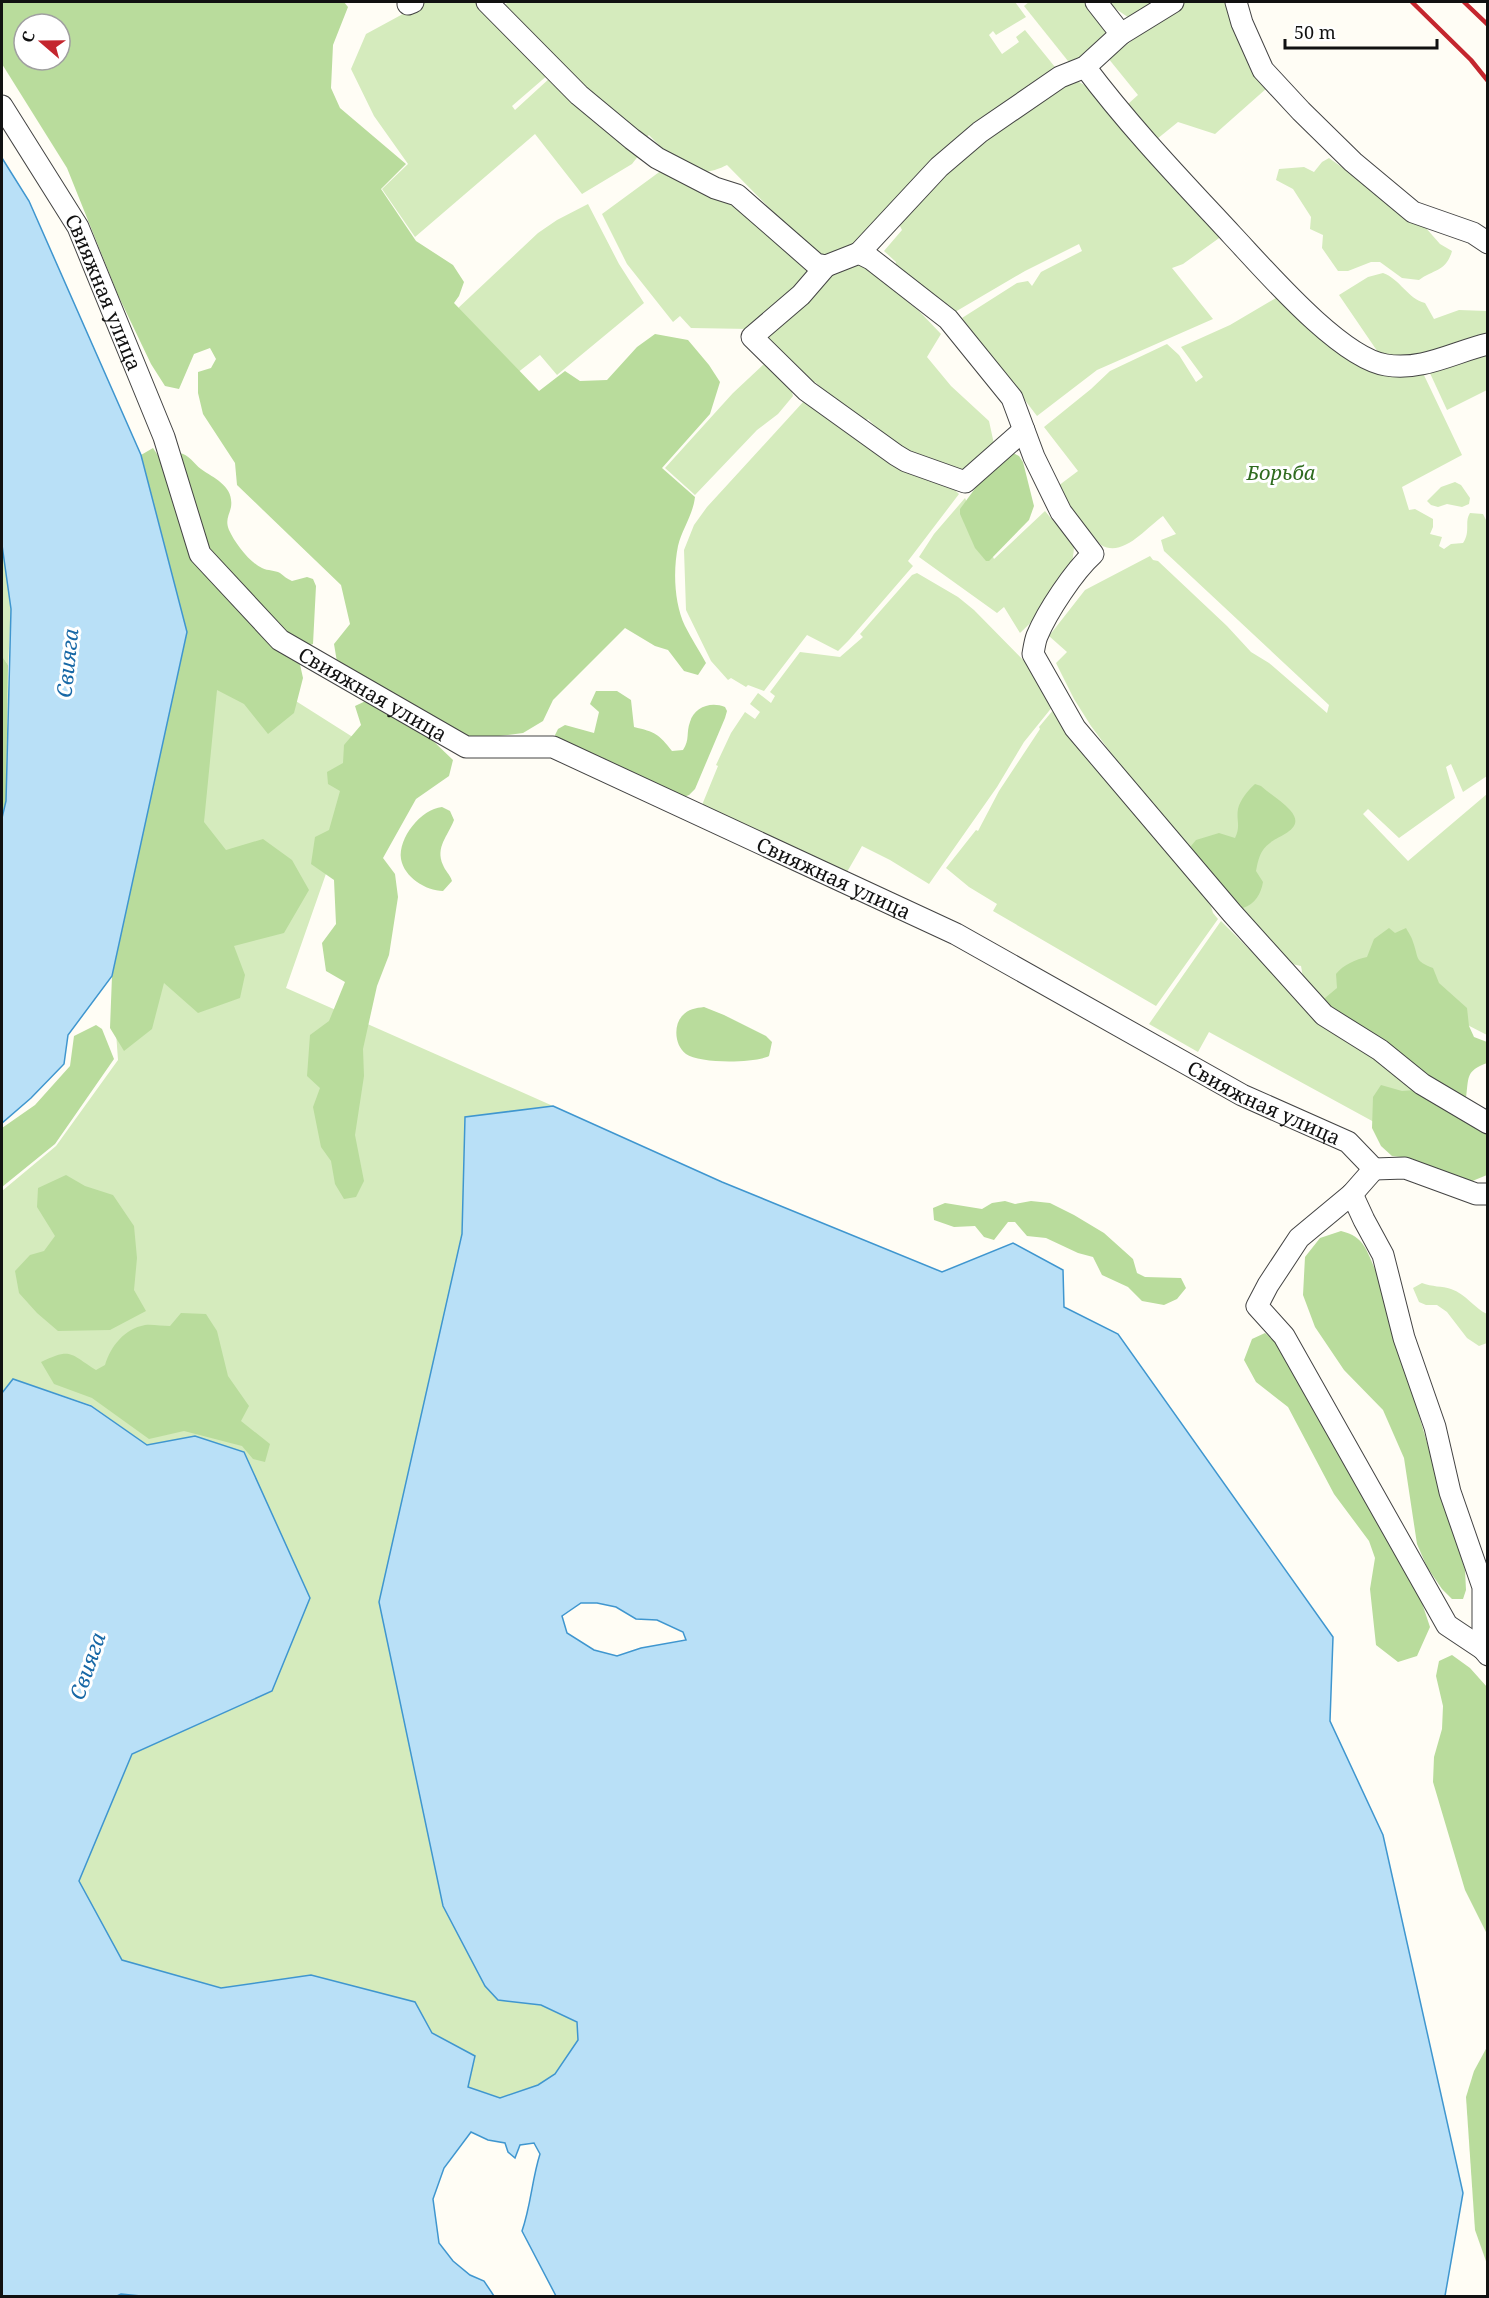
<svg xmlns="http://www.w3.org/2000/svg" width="1489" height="2298" font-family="'Noto Serif',serif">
  <rect width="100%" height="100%" fill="#fffdf5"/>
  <!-- green -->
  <g fill="#d5ebbd">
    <polygon points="425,2 475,2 549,74 512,106 515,110 551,77 639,155 632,164 582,194 535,134 415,237 382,189 408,164 374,116 351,69 366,34"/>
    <path d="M508 2H1015L1026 17 996 35 993 31 989 35 1002 54 1019 42 1016 37 1025 30 1059 72 857 245 828 259 804 249 791 230 727 165C719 169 708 173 699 172 682 171 661 147 649 135L643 140 616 120 504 6Z"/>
    <polygon points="1029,2 1084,2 1105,28 1107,41 1072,66 1024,6"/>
    <polygon points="1106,2 1157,2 1132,20"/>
    <polygon points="1185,2 1228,2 1267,88 1215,134 1178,122 1157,139 1128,104 1138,95 1108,58"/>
    <polygon points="1072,82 1079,82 1088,87 1222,236 1183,264 1172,268 1213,319 1097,370 1037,416 962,318 1017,283 1028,281 1032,286 1041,272 1082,251 1079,244 1025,271 955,312 951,307 943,312 894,271 896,262 884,251 902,230 899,224 981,138"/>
    <path d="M1329 158 1425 227 1440 244 1452 251C1446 272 1434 269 1419 280L1402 278 1380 262H1371L1348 271H1338L1322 248 1323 235 1310 229 1311 217 1293 189 1276 180 1279 169 1304 167 1314 172 1322 162Z"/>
    <polygon points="662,170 750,213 806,267 810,274 750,329 691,328 680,316 673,322 627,264 602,214"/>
    <polygon points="588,204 619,264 644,303 557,375 540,355 512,377 455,311 538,233 557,220"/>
    <polygon points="858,265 868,269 919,311 941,334 927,357 951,386 989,421 994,444 970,469 955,473 892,443 868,419 861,426 815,382 809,388 760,343 835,273 849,266"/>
    <path d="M1383 273C1400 279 1408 299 1425 303L1434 319 1459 310 1487 311V337L1439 355 1384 361 1339 295 1368 277Z"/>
    <path d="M1281 295 1334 346 1422 371 1462 455 1402 487 1409 510 1415 509 1433 519V527L1430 534 1442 537 1439 546 1444 549 1451 544 1463 543C1471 531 1464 522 1470 513L1483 514 1487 522V776L1463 792 1451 764 1446 767 1455 798 1399 838 1368 809 1363 814 1408 861 1487 794V1035L1448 1015 1345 1020 1304 983 1301 966 1292 964 1245 916 1166 827 1091 726 1074 699 1056 663 1067 652 1049 636 1085 590 1150 556 1153 560 1158 561 1227 626 1251 652 1269 663 1327 713 1329 705 1164 551 1161 540 1176 534 1163 516C1146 528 1123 558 1101 545L1054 489 1078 471 1044 427 1091 389 1110 371 1167 344 1179 355 1196 382 1203 377 1181 347 1230 325Z"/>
    <polygon points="1487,350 1487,390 1447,410 1429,371"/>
    <polygon points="765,363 791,388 793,396 778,414 757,430 695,495 665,468 733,393"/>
    <polygon points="804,401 948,483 959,494 908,561 913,566 849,640 838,651 807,635 764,691 748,685 746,687 731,678 728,680 711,661 686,610 684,550 694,525 707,507"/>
    <polygon points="1455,482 1461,485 1470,498 1469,504 1462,507 1447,504 1438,507 1431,505 1427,501 1441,487"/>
    <path d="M965 498 994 559 1045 511 1055 523 1058 522 1074 545C1074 582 1044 610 1020 633L1004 607 997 613 919 557 934 534Z"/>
    <polygon points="2,545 11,609 8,665 2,656"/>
    <polygon points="917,573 958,597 974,610 1035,672 1053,706 1024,742 997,787 929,884 890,860 862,846 847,872 702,805 718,766 716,765 731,733 745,712 755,719 760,712 750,704 758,693 771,703 775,696 770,692 800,652 840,657 863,637 860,634 912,575"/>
    <polygon points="187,632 370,748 286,988 553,1106 465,1118 462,1234 498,2000 541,2005 577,2022 578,2040 555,2074 538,2085 500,2098 468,2087 475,2056 432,2033 415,2002 311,1975 221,1988 122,1960 79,1881 132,1754 272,1691 195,1437 147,1445 91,1405 13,1379 2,1393 2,1191 56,1146 118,1060 112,976"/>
    <polygon points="1054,709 1209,900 1213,913 1218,919 1156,1006 993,911 997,904 969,887 946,868 976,830 978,831 999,791 1040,729 1039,727"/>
    <polygon points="1221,921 1259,959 1421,1091 1396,1134 1209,1032 1198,1052 1149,1024"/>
    <path d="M1422 1283C1432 1287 1442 1286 1451 1289 1466 1294 1474 1308 1487 1314V1343L1479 1346 1467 1338 1447 1312 1437 1305H1426L1419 1302 1413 1288Z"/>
  </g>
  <!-- forest -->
  <g fill="#b9dc9c" fill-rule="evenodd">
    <path d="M2 2H344L348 7 333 45 331 88 340 108 406 164 381 189 416 241 453 265 464 282 459 296 454 303 539 391 565 371 580 381 607 380 637 347 655 334 688 340 709 365 720 382 710 414 662 468 695 497C693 515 682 529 678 546 673 570 674 603 685 626 691 638 699 650 706 663L698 675 684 671 668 650 655 646 625 628 553 700 543 721 523 733 499 736 463 737 337 662 334 644 350 624 341 585 237 485 235 463 203 414 198 393V372L211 368 216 359 210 348 194 354 179 389 165 386 151 364 118 295 67 168 2 64ZM24 24H60V60H24Z"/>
    <polygon points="153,448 163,463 179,522 189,549 299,660 303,678 294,713 268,734 244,704 217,690 204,822 226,850 263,839 292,860 309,890 284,933 234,946 245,975 240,998 198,1013 164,983 152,1029 124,1051 110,1028 112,976 187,632 141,455"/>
    <path d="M179 453C189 454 194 464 201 469 215 479 234 486 231 507 229 516 225 520 229 530 235 543 249 562 262 568 268 571 275 570 280 573 284 576 287 579 292 581L307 577 313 579 316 586 313 644 310 645 286 636 206 550Z"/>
    <polygon points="1013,453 1019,456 1023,462 1034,506 1029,520 989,561 986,561 975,548 960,514 960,509 982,479"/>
    <polygon points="2,656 8,665 6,801 2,818"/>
    <path d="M596 691H617L631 700 634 727C655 732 659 734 672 751L683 750C690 740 686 732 690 722 694 707 711 701 725 707L727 711 725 718 695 789 689 795 678 799 559 744 555 735 558 729 565 725 594 733 599 712 590 704Z"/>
    <polygon points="370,699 429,737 453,760 449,776 416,799 383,858 395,874 398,897 389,955 377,986 363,1049 364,1076 355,1135 364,1181 356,1197 344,1199 335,1184 331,1161 321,1147 313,1107 320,1088 307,1076 310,1035 329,1021 345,982 326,971 322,943 336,924 334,880 311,864 315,837 329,830 340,791 328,784 327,772 343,763 344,745 361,725 355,706"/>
    <path d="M1255 784 1261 786C1270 794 1282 801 1290 810 1307 829 1279 835 1270 843 1260 850 1258 860 1256 871L1263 882C1261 894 1255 904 1243 908L1193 852 1191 846 1196 840 1219 833 1235 838C1241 826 1236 820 1238 809 1240 800 1248 790 1255 784Z"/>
    <path d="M442 807 450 811 454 820C448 836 435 847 443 865 445 871 450 874 452 881L443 891C426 891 404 877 401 859 398 838 421 809 442 807Z"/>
    <path d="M1389 928 1395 933 1406 928C1408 932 1412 937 1413 942 1419 958 1414 961 1433 968L1439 983 1467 1008 1469 1026 1474 1037 1487 1042V1063C1465 1071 1469 1078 1466 1098L1460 1100 1321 1004 1325 998 1337 988 1336 974C1343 965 1356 959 1367 957L1374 939Z"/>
    <path d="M704 1007 724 1015 766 1036 772 1042 769 1056C756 1063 699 1064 686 1054 675 1046 673 1026 682 1016 688 1009 696 1008 704 1007Z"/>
    <polygon points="96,1025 102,1029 114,1059 55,1144 2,1187 2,1128 35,1105 70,1066 74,1036"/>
    <polygon points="1381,1085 1402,1091 1415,1090 1487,1127 1487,1175 1465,1184 1426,1170 1409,1158 1392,1156 1381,1146 1372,1128 1373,1097"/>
    <polygon points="66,1175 85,1186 113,1195 134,1226 137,1258 134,1290 146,1311 110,1330 58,1331 37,1313 19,1293 15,1271 30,1255 44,1251 55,1236 37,1207 38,1188"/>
    <polygon points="1005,1201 1015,1204 1031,1201 1050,1203 1074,1215 1104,1233 1133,1259 1137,1273 1145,1277 1181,1278 1186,1288 1177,1299 1164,1305 1142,1301 1128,1287 1102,1275 1093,1257 1078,1253 1046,1238 1027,1236 1015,1222 1008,1222 994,1240 984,1237 975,1226 954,1227 934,1220 933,1208 945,1203 982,1209 992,1203"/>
    <path d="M1341 1231C1365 1237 1366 1250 1376 1271L1465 1570 1466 1590 1463 1599H1452L1442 1589 1427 1567 1417 1544 1404 1458 1383 1410 1344 1370 1315 1327 1303 1295 1305 1257 1320 1238Z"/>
    <path d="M181 1313 206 1314 217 1331 228 1376 249 1406 241 1421 270 1444 265 1462 253 1459 242 1446 184 1431 149 1439 92 1398 54 1384 41 1362C72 1347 70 1354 96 1370L105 1365C111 1346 124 1329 145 1325 152 1324 162 1326 170 1326Z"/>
    <polygon points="1265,1333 1277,1343 1420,1597 1430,1627 1417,1656 1398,1662 1376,1645 1370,1589 1375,1558 1369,1541 1334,1494 1288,1407 1256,1382 1244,1360 1252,1339"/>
    <polygon points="1452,1655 1470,1668 1487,1687 1487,1934 1465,1890 1433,1782 1434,1757 1442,1729 1443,1706 1436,1676 1439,1661"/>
    <polygon points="1487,2047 1487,2264 1475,2230 1466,2097 1474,2071"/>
  </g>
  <!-- water -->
  <g fill="#b9e0f7" stroke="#3f96cf" stroke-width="1.5" fill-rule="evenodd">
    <polygon points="2,158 29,201 141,455 187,632 112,976 68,1035 64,1064 31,1098 2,1123 2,818 6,801 11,609 2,545"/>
    <path d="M553 1106 722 1182 942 1272 1013 1243 1063 1270 1064 1307 1118 1334 1333 1637 1330 1721 1383 1835 1463 2193 1445 2296H556L522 2231C531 2205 532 2179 540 2154L534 2143 520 2145 515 2158 508 2152 505 2143 488 2140 471 2132 444 2168 433 2199 439 2243 453 2261 470 2275 484 2281 494 2296H141L121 2294 117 2296H2V1393L13 1379 91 1406 147 1445 195 1436 244 1452 310 1598 272 1691 132 1754 79 1881 122 1960 221 1988 311 1975 415 2002 432 2033 475 2056 468 2087 500 2098 538 2085 555 2074 578 2040 577 2022 541 2005 498 2000 485 1986 443 1906 379 1602 462 1234 465 1117ZM581 1603H597L616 1607 636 1619 657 1620 683 1632 686 1640 641 1648 617 1656 594 1650 567 1633 562 1616Z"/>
  </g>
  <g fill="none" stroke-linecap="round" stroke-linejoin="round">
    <defs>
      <g id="street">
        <path d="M487 2 579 95 632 139 657 158 715 188 737 195 816 264 826 266 859 253 871 259 948 319 1012 398 1034 457 1061 512 1093 554C1074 571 1047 612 1037 636 1035 641 1034 648 1033 654L1075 728 1232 913 1324 1015 1380 1050 1422 1084 1488 1123"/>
        <polyline points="1096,2 1121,34"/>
        <polyline points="1236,2 1242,23 1263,70 1301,111 1353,162 1413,212 1473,233 1488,243"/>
        <polyline points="408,4 413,2"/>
        <path d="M1085 67C1130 127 1181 180 1232 235 1265 270 1340 358 1386 365 1423 371 1454 352 1488 344"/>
        <path id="s1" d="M2 106 78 227 164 437 200 554 280 640 466 747H553L956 934 1242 1095 1348 1142 1374 1169"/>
        <polyline points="859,253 939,167 980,132 1060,77 1085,67 1121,34 1173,2"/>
        <polyline points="826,266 801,295 752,337 807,391 896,455 906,461 965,482 1024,430"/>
        <polyline points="1374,1169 1352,1194 1299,1238 1268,1285 1257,1306 1284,1336 1447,1625 1483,1649 1488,1655"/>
        <polyline points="1374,1169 1405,1168 1476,1194 1488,1194"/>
        <polyline points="1352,1194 1364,1220 1383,1255 1404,1338 1435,1427 1450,1492 1483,1587 1483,1649"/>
      </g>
    </defs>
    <!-- street casing -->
    <use href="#street" stroke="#444" stroke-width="23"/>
    <!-- street -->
    <use href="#street" stroke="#fff" stroke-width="21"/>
    <!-- rail -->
    <g stroke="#c4262e" stroke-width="4.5">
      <polyline points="1412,2 1471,60 1488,81"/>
      <polyline points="1464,2 1488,25"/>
    </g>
  </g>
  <g text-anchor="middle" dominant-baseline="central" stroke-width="6" stroke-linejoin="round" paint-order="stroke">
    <!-- street labels -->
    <g font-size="20" fill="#111" stroke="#fff">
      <text stroke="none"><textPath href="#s1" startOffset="213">Свияжная улица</textPath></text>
      <text stroke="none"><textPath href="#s1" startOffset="717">Свияжная улица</textPath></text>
      <text stroke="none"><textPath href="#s1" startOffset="1221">Свияжная улица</textPath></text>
      <text stroke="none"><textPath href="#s1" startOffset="1707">Свияжная улица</textPath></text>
    </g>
    <!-- park labels -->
    <g font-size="20" font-style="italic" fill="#2f6b1f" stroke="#fff">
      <text x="1281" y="472">Борьба</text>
    </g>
    <!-- water labels -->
    <g font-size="21" font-style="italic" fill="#1768a6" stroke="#fff">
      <text transform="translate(67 663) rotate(-84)">Свияга</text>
      <text transform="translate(87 1666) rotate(-71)">Свияга</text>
    </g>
  </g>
  <!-- border -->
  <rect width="1489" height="2298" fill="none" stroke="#111111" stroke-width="6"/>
  <!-- north arrow -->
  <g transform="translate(42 42) rotate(290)"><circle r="28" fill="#ffffff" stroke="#a0a0a0" stroke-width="1.5"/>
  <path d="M0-4.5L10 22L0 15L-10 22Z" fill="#c4262e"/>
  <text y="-9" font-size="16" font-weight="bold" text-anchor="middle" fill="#111111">С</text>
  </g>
  <!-- scale -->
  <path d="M1285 39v9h152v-9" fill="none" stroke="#111111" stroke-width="3"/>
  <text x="1294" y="39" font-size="18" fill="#111111" stroke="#ffffff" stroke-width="4.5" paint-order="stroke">50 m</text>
</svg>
